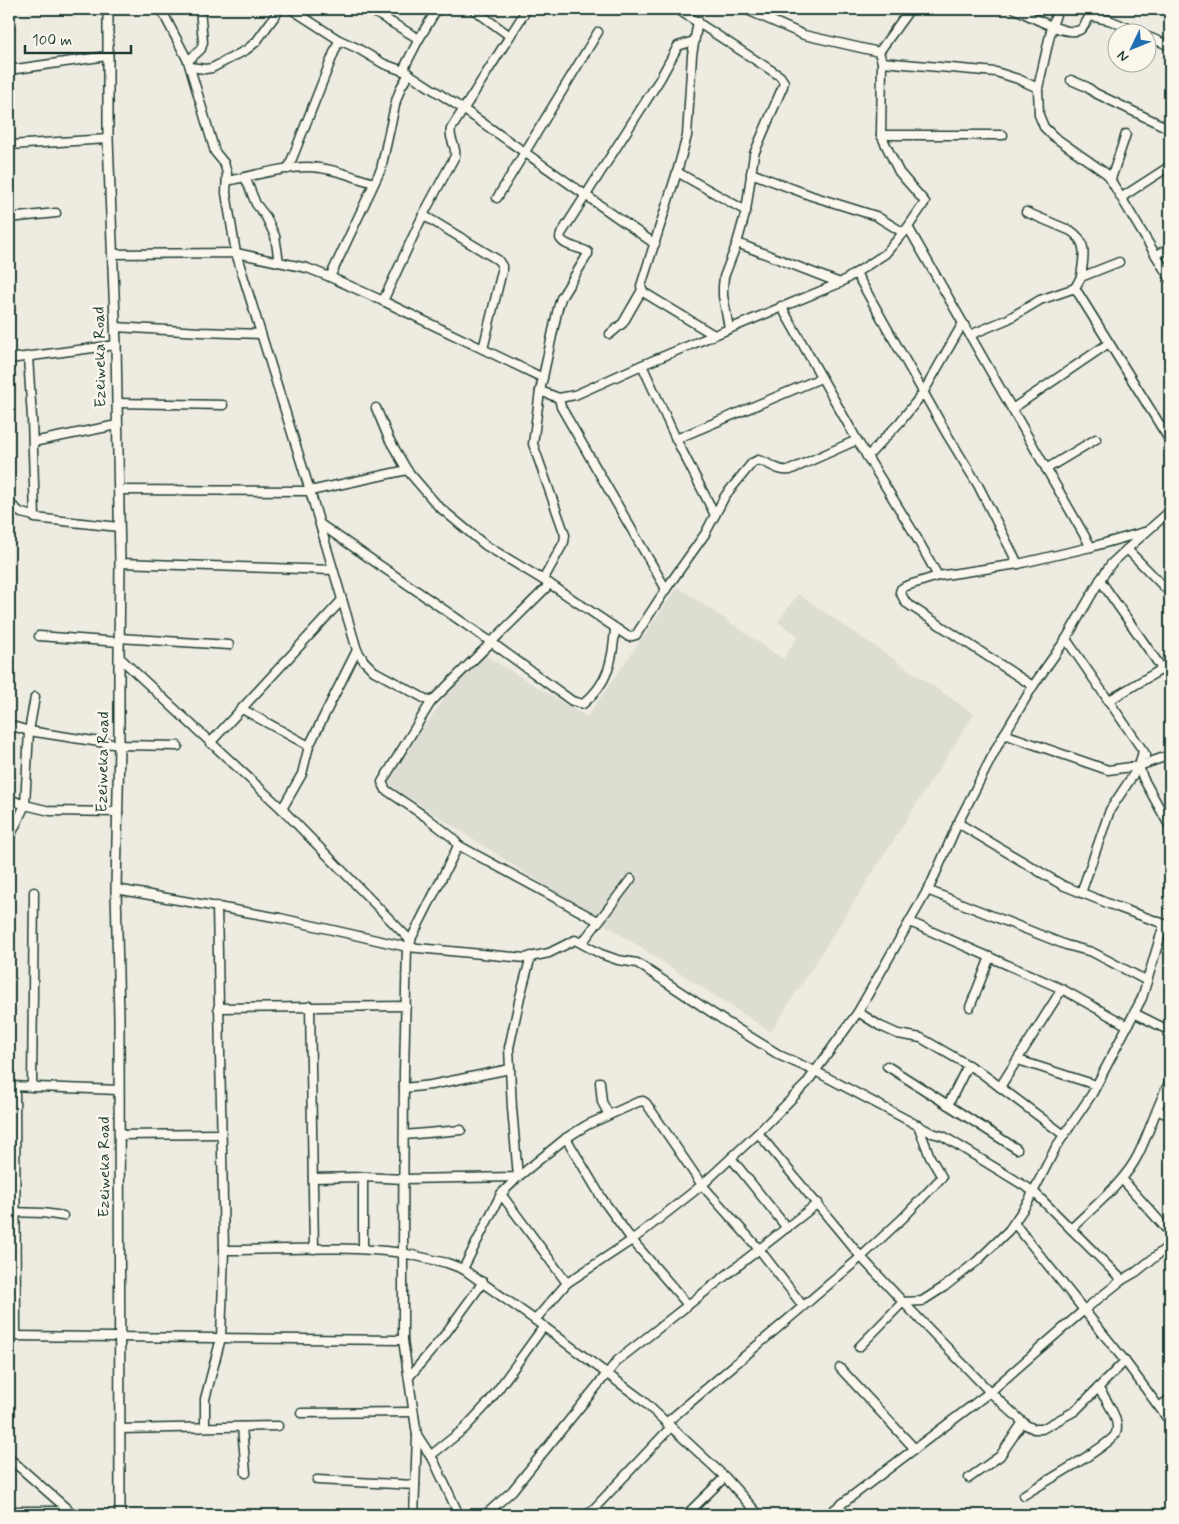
<svg xmlns="http://www.w3.org/2000/svg" width="1179" height="1524" font-family="Mynerve,sans-serif">
  <rect width="100%" height="100%" fill="#eeece1"/>
  <filter id="ink" filterUnits="userSpaceOnUse"><feTurbulence type="fractalNoise" baseFrequency=".02" numOctaves="2"/><feDisplacementMap in="SourceGraphic" scale="10" xChannelSelector="R" yChannelSelector="G"/><feConvolveMatrix kernelMatrix="1 2 1 2 8 2 1 2 1" color-interpolation-filters="sRGB"/></filter>
  <g filter="url(#ink)">
    <!-- built -->
    <polygon fill="#ddddd2" points="678,587 783,659 798,636 778,622 798,594 974,714 771,1032 385,782 478,651 587,717"/>
    <g fill="none" stroke-linecap="round" stroke-linejoin="round">
      <defs>
        <g id="minor">
          <polyline points="161,9 188,61 215,152 224,163 227,173 226,193 236,253 310,491 357,650 364,661 374,671 431,702"/>
          <polyline points="291,9 339,40 357,48 384,64 406,72"/>
          <polyline points="369,9 419,39"/>
          <polyline points="437,9 419,39 405,66 406,72 463,109 655,244"/>
          <polyline points="473,9 510,36"/>
          <polyline points="677,9 780,76 784,82 783,86 754,154 746,211 737,243 724,277 723,286 723,296 729,328"/>
          <polyline points="745,9 804,35 879,52"/>
          <path d="M1015 9C1027 14 1069 39 1081 29 1084 27 1087 20 1090 16L1109 20 1138 32"/>
          <polyline points="1058,9 1052,26 1038,88 1039,115 1044,127 1053,136 1107,174 1170,279"/>
          <polyline points="1146,36 1170,46"/>
          <polyline points="879,52 910,9"/>
          <polyline points="188,61 201,49 203,42 200,9"/>
          <polyline points="882,62 996,72 1018,79 1038,88"/>
          <polyline points="190,67 205,69 212,68 246,50 256,42 280,9"/>
          <polyline points="9,70 107,56"/>
          <polyline points="1071,80 1087,87 1095,93 1170,129"/>
          <polyline points="881,135 1003,135"/>
          <polyline points="9,145 108,139"/>
          <polyline points="288,169 339,40"/>
          <polyline points="677,172 746,211"/>
          <polyline points="751,173 812,196 876,216 904,233"/>
          <polyline points="245,177 256,204 266,217 275,236 279,262"/>
          <polyline points="1111,179 1126,134"/>
          <path d="M227 181C253 176 281 167 307 167 330 167 353 177 374 183"/>
          <polyline points="1122,197 1170,166"/>
          <polyline points="497,198 598,32"/>
          <path d="M1026 212 1071 231C1089 242 1083 260 1081 277"/>
          <polyline points="423,215 498,260 502,266 502,271 483,349"/>
          <polyline points="9,218 56,213"/>
          <polyline points="908,227 1091,547"/>
          <polyline points="737,243 840,283"/>
          <polyline points="112,254 236,253 307,268 330,277 383,301 543,378"/>
          <polyline points="1156,255 1170,248"/>
          <polyline points="1119,262 1081,277 1075,288 1170,441"/>
          <polyline points="856,273 948,436 978,485 1018,564"/>
          <polyline points="330,277 381,169 396,101 401,87 409,74"/>
          <polyline points="642,290 643,292 714,335"/>
          <path d="M383 301 423 215 455 156C457 146 448 138 451 129L527 9"/>
          <polyline points="781,306 857,440 914,533 938,576"/>
          <polyline points="115,327 201,332 261,334"/>
          <polyline points="610,334 623,323 642,290 641,286 677,172 687,136 692,55 698,21"/>
          <polyline points="970,335 1008,319 1040,300 1075,288"/>
          <polyline points="28,357 32,418 35,518 119,527"/>
          <polyline points="9,359 116,345"/>
          <polyline points="642,365 676,439 715,515"/>
          <polyline points="540,391 559,398 575,395 642,365 840,283 885,254 908,227 925,202 899,172 881,135 882,62 879,52"/>
          <polyline points="559,398 561,407 666,589"/>
          <polyline points="117,403 223,405"/>
          <path d="M376 408 389 439 407 470 438 506 485 545 550 584 629 637 636 635 666 589 705 534 725 496 752 463 758 460C770 463 778 472 790 470L857 440"/>
          <polyline points="1012,409 1109,343"/>
          <polyline points="676,439 821,378"/>
          <polyline points="33,442 117,425"/>
          <polyline points="867,457 900,422 923,393 963,323"/>
          <polyline points="1046,469 1096,439"/>
          <polyline points="119,490 310,491 407,470"/>
          <polyline points="9,503 21,513 34,516"/>
          <path d="M320 524 491 642 572 701 583 704C609 683 613 659 615 628"/>
          <polyline points="1127,549 1170,593"/>
          <polyline points="120,563 333,570"/>
          <path d="M543 580 564 542 565 535 533 444 540 391 558 308 561 298 588 254V252C579 247 565 247 560 238L561 234 660 79 678 46 694 41"/>
          <polyline points="1100,580 1170,680"/>
          <polyline points="550,584 431,702 382,782 386,790 426,817 453,838 458,845 598,921"/>
          <polyline points="39,636 119,642"/>
          <polyline points="119,638 229,645"/>
          <polyline points="1066,639 1146,755"/>
          <polyline points="119,657 282,809 411,941"/>
          <polyline points="1033,686 906,603 900,592 901,589 906,586 938,576 1018,564 1091,547 1144,532"/>
          <polyline points="1108,701 1162,669"/>
          <polyline points="242,709 309,746"/>
          <polyline points="9,725 29,731 119,745 178,746"/>
          <polyline points="1004,734 1108,770 1139,766 1170,755"/>
          <polyline points="210,743 342,600"/>
          <polyline points="1139,766 1143,778 1170,827"/>
          <polyline points="9,799 25,805 29,731 35,697"/>
          <polyline points="282,809 302,774 309,746 357,650"/>
          <polyline points="958,823 1062,885 1117,907 1170,926"/>
          <polyline points="9,839 25,805 50,811 118,812"/>
          <polyline points="458,845 456,850 407,947 525,958 549,953 575,940 601,954 618,960 637,963 723,1020 781,1056 815,1071 932,1133 943,1136 1033,1191 1122,1280"/>
          <path d="M116 889 280 918 407 947 404 1072 403 1253C344 1245 284 1250 224 1250L221 1338 205 1399V1427"/>
          <polyline points="927,890 1066,945 1092,952 1147,981"/>
          <polyline points="1081,893 1110,810 1139,766 1143,751"/>
          <polyline points="217,906 224,1250"/>
          <polyline points="910,922 1062,989 1128,1026"/>
          <polyline points="582,943 631,879"/>
          <polyline points="310,1006 314,1249"/>
          <polyline points="970,1007 990,957"/>
          <polyline points="218,1008 406,1006"/>
          <polyline points="858,1012 880,1026 898,1034 921,1038 980,1072 1064,1135"/>
          <polyline points="1134,1013 1170,1031"/>
          <polyline points="1018,1060 1096,1085"/>
          <polyline points="887,1066 1017,1149"/>
          <polyline points="600,1082 602,1102 609,1115"/>
          <polyline points="9,1086 119,1090"/>
          <polyline points="15,1087 16,1336"/>
          <polyline points="32,1087 34,892"/>
          <polyline points="1000,1087 1062,989"/>
          <polyline points="404,1088 431,1085 510,1069"/>
          <polyline points="948,1105 968,1065"/>
          <polyline points="1157,1110 1170,1116"/>
          <polyline points="758,1133 861,1257 903,1302 922,1301 944,1287 976,1262 1009,1230 1028,1202 1056,1147 1092,1094 1142,998 1164,924"/>
          <polyline points="119,1135 221,1134"/>
          <polyline points="404,1135 461,1130"/>
          <polyline points="566,1138 587,1125 638,1102 643,1101 646,1103 702,1185 759,1249 803,1306"/>
          <polyline points="731,1158 787,1228"/>
          <polyline points="363,1177 363,1249"/>
          <polyline points="313,1178 363,1177 404,1179 518,1177 512,1108 509,1048 520,997 531,956"/>
          <polyline points="1122,1179 1170,1233"/>
          <polyline points="501,1194 567,1283"/>
          <polyline points="9,1212 43,1213 63,1216"/>
          <polyline points="1014,1223 1125,1361 1170,1422"/>
          <path d="M1071 1229C1093 1207 1124 1183 1138 1155 1150 1131 1157 1105 1170 1081"/>
          <polyline points="463,1269 501,1194 518,1177 566,1138 603,1200 632,1240 688,1305"/>
          <polyline points="535,1320 641,1399 725,1477 759,1515"/>
          <polyline points="9,1336 403,1340 403,1253 447,1263 463,1269 535,1320 567,1283 632,1240 702,1185 758,1133 806,1084 858,1012 931,884 958,823 999,743 1033,686 1066,639 1100,580 1111,564 1127,549 1170,511"/>
          <polyline points="403,1340 417,1435 434,1461 459,1515"/>
          <polyline points="859,1347 903,1302 990,1392 1026,1425 1034,1429 1042,1429 1075,1411 1125,1361"/>
          <polyline points="840,1368 915,1449"/>
          <polyline points="409,1377 443,1337 483,1282"/>
          <polyline points="1160,1406 1170,1399"/>
          <polyline points="301,1413 413,1412"/>
          <polyline points="666,1423 861,1257 903,1218 942,1177 930,1157 918,1125"/>
          <polyline points="242,1427 246,1473"/>
          <polyline points="120,1429 278,1426"/>
          <polyline points="430,1456 464,1429 489,1402 544,1326"/>
          <polyline points="9,1458 74,1515"/>
          <polyline points="969,1478 1000,1456 1023,1422"/>
          <polyline points="317,1480 415,1485"/>
          <path d="M1024 1495C1039 1485 1112 1445 1116 1433 1121 1421 1105 1397 1098 1388"/>
          <polyline points="9,1511 69,1511"/>
          <polyline points="414,1515 417,1435"/>
          <polyline points="485,1515 512,1491 618,1360 818,1203"/>
          <polyline points="588,1515 671,1427"/>
          <polyline points="686,1515 725,1477"/>
          <polyline points="827,1515 990,1392 1084,1310 1122,1280 1136,1272 1170,1245"/>
        </g>
        <polyline id="major" points="108,9 108,139 116,345 120,563 119,657 119,745 116,889 119,1018 120,1515"/>
      </defs>
      <!-- minor casing -->
      <use href="#minor" stroke="#1f3d34" stroke-width="11"/>
      <!-- major casing -->
      <use href="#major" stroke="#1f3d34" stroke-width="12"/>
      <!-- minor -->
      <use href="#minor" stroke="#fbf7ec" stroke-width="8"/>
      <!-- major -->
      <use href="#major" stroke="#fbf7ec" stroke-width="9"/>
    </g>
  </g>
  <g text-anchor="middle" dominant-baseline="central" stroke-width="5" stroke-linejoin="round" paint-order="stroke">
    <!-- street labels -->
    <g font-size="16" fill="#1f3d34" stroke="#fbf7ec">
      <text transform="translate(100 357) rotate(-91)">Ezeiweka Road</text>
      <text transform="translate(103 762) rotate(-89)">Ezeiweka Road</text>
      <text transform="translate(104 1167) rotate(-90)">Ezeiweka Road</text>
    </g>
  </g>
  <!-- margin -->
  <rect width="1179" height="1524" fill="none" stroke="#fbf7ec" stroke-width="30"/>
  <rect x="15" y="15" width="1149" height="1494" fill="none" stroke="#1f3d34" stroke-width="2" filter="url(#ink)"/>
  <!-- north arrow -->
  <g transform="translate(1132 48) rotate(227)"><circle r="24" fill="#fbf7ec" stroke="#a3ada2"/>
  <path d="M0-4L9 19L0 12L-9 19Z" fill="#1f6fb2"/>
  <text y="-8" font-size="14" font-weight="bold" text-anchor="middle" fill="#1f3d34">N</text>
  </g>
  <!-- scale -->
  <path d="M25 45v8h106v-8" fill="none" stroke="#1f3d34" stroke-width="2.5"/>
  <text x="32" y="45" font-size="15" fill="#1f3d34" stroke="#fbf7ec" stroke-width="4" paint-order="stroke">100 m</text>
</svg>
